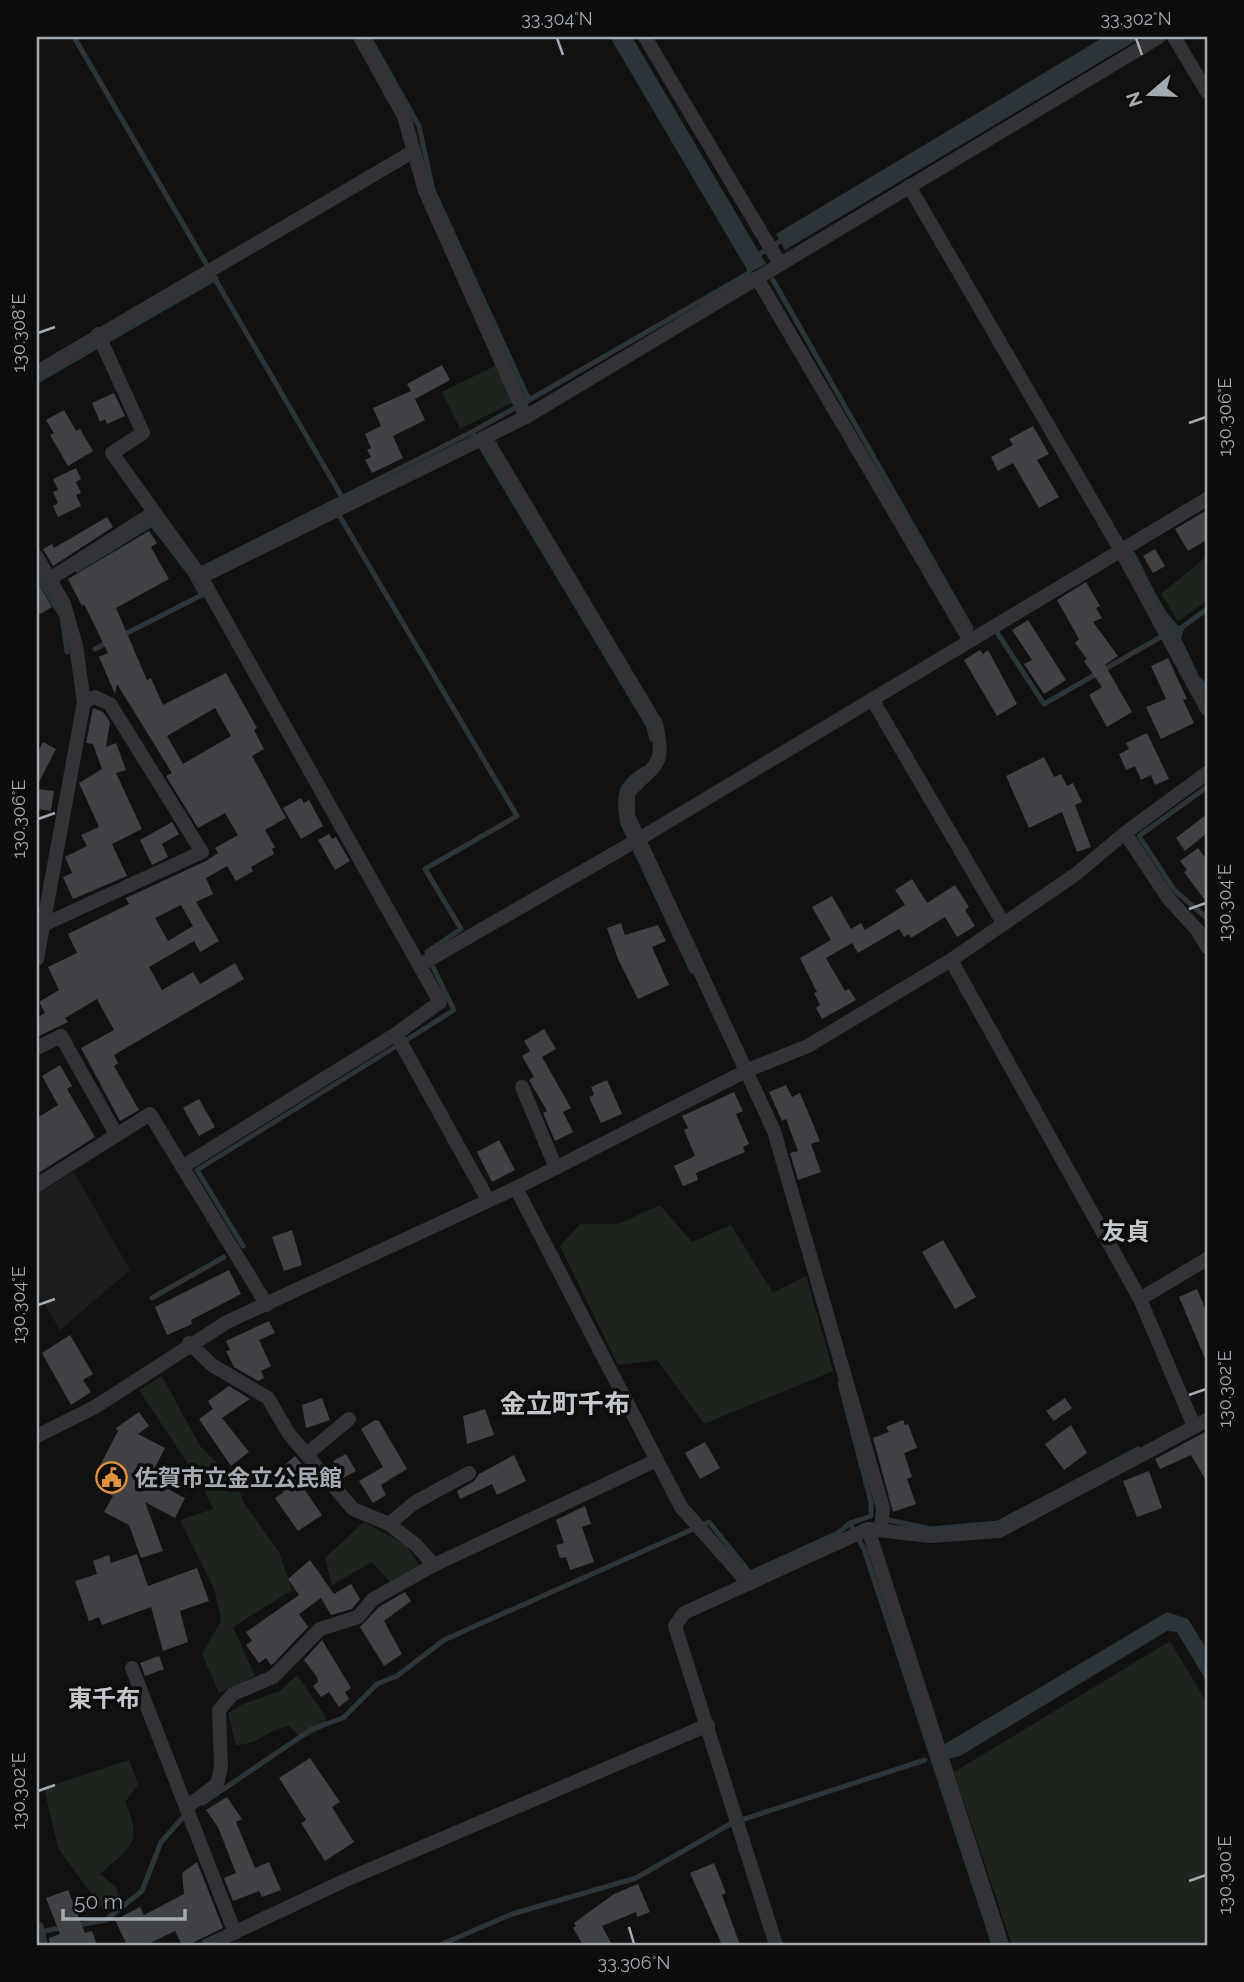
<svg xmlns="http://www.w3.org/2000/svg" width="1244" height="1982" font-family="Raleway,'Noto Sans JP',sans-serif">
  <rect width="100%" height="100%" fill="#111112"/>
  <!-- built -->
  <polygon fill="#1d1d1f" points="74,1172 130,1270 60,1330 37,1292 37,1193"/>
  <!-- green -->
  <g fill="#1d241d">
    <polygon points="497,365 513,402 460,429 442,392"/>
    <polygon points="1207,556 1207,601 1178,621 1161,594"/>
    <polygon points="660,1205 692,1242 731,1225 773,1293 806,1276 833,1371 704,1424 657,1360 618,1365 560,1246 580,1224 618,1224"/>
    <polygon points="162,1376 200,1446 236,1482 244,1503 279,1552 292,1590 233,1627 255,1676 219,1693 202,1654 221,1621 215,1591 180,1520 213,1509 202,1485 139,1390"/>
    <polygon points="364,1522 406,1545 419,1565 390,1582 372,1562 332,1585 325,1558"/>
    <polygon points="1170,1641 1207,1703 1207,1945 1012,1945 954,1772"/>
    <path d="M297 1675 324 1714 328 1726 302 1739 289 1726C263 1731 262 1744 236 1745L228 1713 243 1704 280 1691Z"/>
    <path d="M129 1760 138 1784 125 1802C143 1843 131 1847 100 1874L116 1887 121 1900 105 1912 58 1848 44 1788Z"/>
  </g>
  <!-- water -->
  <g fill="#2b3539">
    <polygon points="610,37 632,37 766,264 749,273"/>
    <polygon points="1104,37 1142,37 785,250 776,234"/>
    <path d="M1134 551C1145 570 1165 621 1184 629L1181 638 1199 676 1207 684V700L1130 560V552Z"/>
    <polygon points="1167,1612 1188,1619 1207,1650 1207,1682 1177,1632 1167,1631 960,1756 948,1759 943,1745"/>
  </g>
  <g fill="none" stroke-linecap="round" stroke-linejoin="round">
    <!-- stream -->
    <g stroke="#2b3539" stroke-width="5">
      <polyline points="74,37 342,497"/>
      <polyline points="369,37 419,126 433,190 529,400 472,432 648,725 652,739"/>
      <polyline points="753,258 784,239"/>
      <polyline points="773,280 971,628"/>
      <polyline points="37,381 216,278"/>
      <polyline points="529,400 749,273 751,267"/>
      <polyline points="339,515 517,816 425,869 461,929 427,952"/>
      <polyline points="77,570 152,524 191,575 202,595 123,635"/>
      <polyline points="197,571 472,432"/>
      <polyline points="39,579 62,617 67,652"/>
      <polyline points="1177,631 1207,609"/>
      <polyline points="998,634 1044,704 1159,638"/>
      <polyline points="95,649 108,642"/>
      <path d="M644 769C618 784 618 797 623 824L692 971"/>
      <polyline points="1207,787 1139,836 1175,891 1207,918"/>
      <polyline points="408,1039 454,1010 433,967"/>
      <polyline points="243,1246 197,1170 395,1047"/>
      <polyline points="152,1298 224,1257"/>
      <polyline points="840,1383 871,1502 871,1516 850,1523 864,1549 994,1945"/>
      <polyline points="884,1519 931,1529 998,1523 1138,1449"/>
      <polyline points="203,1803 312,1729 343,1718 377,1684 397,1676 444,1640 709,1522 750,1573 838,1533 850,1523"/>
      <polyline points="78,1925 106,1920 142,1891 161,1842 186,1814"/>
      <polyline points="40,1932 65,1927"/>
      <polyline points="440,1945 512,1914 636,1878 732,1823 925,1760"/>
    </g>
  </g>
  <!-- building -->
  <g fill="#404145" fill-rule="evenodd">
    <polygon points="442,365 450,380 415,399 412,393 425,420 393,436 403,458 372,473 365,460 371,457 367,450 371,448 365,434 381,426 373,408 411,391 407,384"/>
    <polygon points="114,393 125,416 107,424 105,419 100,422 92,403"/>
    <polygon points="64,410 76,431 80,429 93,451 68,466 50,435 54,433 46,420"/>
    <polygon points="1033,426 1049,454 1037,460 1059,497 1039,508 1013,463 998,471 991,457 1013,445 1009,439"/>
    <polygon points="76,468 81,479 76,482 81,493 76,495 81,506 58,517 53,506 58,503 53,492 58,490 53,479"/>
    <polygon points="1207,510 1207,540 1188,551 1175,529"/>
    <polygon points="107,517 113,527 53,566 43,549 52,544 54,548"/>
    <path d="M149 531 157 543 151 547 169 579 116 608 147 680 151 678 163 705 226 673 257 728 254 730 264 749 252 756 286 818 265 830 275 847 272 849 274 854 251 867 253 871 236 881 227 866 206 878 213 894 196 902 219 941 200 952 194 941 149 967 162 990 193 972 200 984 235 963 244 979 114 1055 118 1063 114 1066 139 1110 120 1121 81 1048 114 1030 97 999 65 1018 68 1022 37 1037V1018L45 1013 39 1002 59 990 48 967 77 953 68 934 129 904 126 898 206 861 218 853 215 848 238 835 225 813 198 828 166 776 172 773 117 684 115 694 99 657 108 653 84 604 82 606 68 579ZM215 708 231 736 183 764 167 736ZM181 905 193 926 168 941 155 918Z"/>
    <polygon points="1155,549 1165,566 1153,573 1143,556"/>
    <polygon points="37,581 52,607 37,616"/>
    <polygon points="1086,582 1100,606 1096,608 1102,618 1093,622 1118,656 1105,665 1132,712 1107,727 1089,695 1102,687 1084,661 1087,659 1075,643 1079,639 1057,600"/>
    <polygon points="1028,620 1066,680 1044,694 1024,664 1032,660 1012,630"/>
    <polygon points="980,650 983,654 988,650 1017,704 997,716 964,660"/>
    <polygon points="1168,658 1187,699 1183,700 1194,723 1161,739 1146,707 1166,699 1151,666"/>
    <polygon points="93,708 103,712 110,722 106,747 116,743 126,770 116,773 142,829 112,844 127,876 73,899 63,877 72,873 65,857 87,846 81,835 99,827 79,783 102,769 93,744 86,743"/>
    <polygon points="1147,733 1169,779 1155,785 1151,775 1141,780 1135,766 1126,770 1119,754 1129,749 1126,743"/>
    <polygon points="43,742 56,749 37,786 37,754"/>
    <polygon points="1044,757 1054,777 1061,774 1067,786 1073,783 1082,802 1075,805 1091,847 1077,852 1062,812 1029,828 1006,776"/>
    <polygon points="37,789 54,791 51,811 37,809"/>
    <polygon points="301,798 304,803 309,800 323,826 301,839 283,808"/>
    <polygon points="1207,814 1207,833 1185,851 1176,838"/>
    <polygon points="172,822 179,834 162,844 168,857 152,865 140,840"/>
    <polygon points="329,834 332,839 336,837 350,861 335,870 318,840"/>
    <polygon points="1198,848 1207,860 1207,903 1184,872 1187,870 1180,861"/>
    <polygon points="912,879 927,903 955,885 969,907 965,910 975,926 957,937 945,917 911,938 909,934 904,937 899,929 858,953 852,943 826,958 845,991 849,989 856,1000 822,1019 816,1008 820,1005 814,993 817,992 800,958 831,940 812,907 832,896 851,929 861,923 865,930 905,905 895,890"/>
    <polygon points="621,923 625,935 658,925 666,941 652,947 669,985 638,999 618,959 607,928"/>
    <polygon points="544,1029 556,1049 542,1057 571,1108 563,1112 573,1132 555,1141 543,1113 547,1111 529,1080 534,1077 522,1056 530,1051 524,1041"/>
    <polygon points="60,1065 72,1086 67,1089 95,1137 37,1174 37,1118 58,1105 42,1076"/>
    <polygon points="607,1080 622,1114 601,1123 589,1097 594,1095 591,1087"/>
    <polygon points="786,1085 792,1097 800,1093 820,1141 811,1144 821,1172 798,1180 790,1153 798,1151 786,1119 782,1121 769,1092"/>
    <polygon points="734,1092 743,1111 736,1114 749,1144 743,1147 745,1152 696,1173 698,1180 683,1186 674,1166 695,1156 684,1130 688,1128 682,1116"/>
    <polygon points="199,1099 215,1127 199,1136 183,1108"/>
    <polygon points="499,1140 515,1170 492,1182 477,1152"/>
    <polygon points="292,1230 302,1265 284,1271 272,1237"/>
    <polygon points="943,1240 976,1297 955,1309 922,1252"/>
    <polygon points="229,1270 241,1294 191,1320 192,1324 167,1335 155,1307"/>
    <polygon points="1197,1289 1207,1313 1207,1363 1179,1297"/>
    <polygon points="269,1321 275,1333 259,1340 271,1366 261,1371 264,1378 258,1381 234,1367 226,1351 230,1350 226,1341"/>
    <polygon points="70,1335 93,1374 83,1380 91,1392 71,1405 42,1353"/>
    <polygon points="229,1386 250,1399 222,1418 249,1452 231,1466 199,1419 213,1409 208,1401"/>
    <polygon points="322,1398 330,1420 306,1428 302,1405"/>
    <polygon points="1065,1398 1072,1408 1054,1421 1046,1411"/>
    <polygon points="485,1409 494,1435 467,1444 463,1416"/>
    <polygon points="139,1412 149,1426 138,1434 165,1448 149,1479 185,1498 175,1518 145,1502 163,1551 141,1558 129,1525 104,1512 113,1496 102,1490 108,1479 96,1473 118,1431 116,1428"/>
    <polygon points="375,1420 379,1421 407,1469 381,1485 386,1495 373,1503 359,1481 383,1467 361,1429"/>
    <polygon points="903,1420 905,1425 908,1424 917,1448 904,1453 912,1477 907,1479 916,1504 893,1512 873,1438 889,1432 886,1427"/>
    <polygon points="1071,1425 1087,1453 1064,1470 1045,1444"/>
    <polygon points="1207,1431 1207,1482 1191,1455 1160,1469 1155,1459"/>
    <polygon points="705,1442 720,1468 700,1479 685,1453"/>
    <polygon points="346,1454 356,1471 343,1478 333,1461"/>
    <polygon points="514,1455 526,1481 497,1495 492,1484 460,1499 457,1491 474,1481 479,1474"/>
    <polygon points="295,1456 305,1468 296,1477 322,1515 298,1531 275,1498 284,1492 271,1477"/>
    <polygon points="1149,1471 1162,1508 1137,1517 1123,1481"/>
    <polygon points="585,1506 591,1524 582,1527 594,1562 570,1570 566,1557 560,1558 556,1545 564,1543 556,1520"/>
    <polygon points="137,1554 148,1586 197,1568 209,1601 180,1611 188,1642 163,1651 151,1607 102,1625 99,1617 89,1621 75,1581 97,1574 93,1561 109,1555 111,1563"/>
    <polygon points="310,1560 334,1594 351,1584 360,1599 352,1609 331,1615 321,1598 299,1614 308,1627 274,1663 271,1665 266,1658 259,1663 246,1645 252,1641 246,1632 299,1595 288,1579"/>
    <polygon points="405,1592 411,1601 384,1621 402,1654 384,1666 360,1627 379,1607"/>
    <polygon points="322,1640 351,1688 345,1692 349,1699 339,1707 329,1692 321,1697 313,1686 318,1682 317,1677 304,1660"/>
    <polygon points="159,1656 164,1669 145,1676 140,1663"/>
    <polygon points="310,1758 340,1802 332,1807 354,1842 325,1861 301,1823 306,1820 279,1778"/>
    <polygon points="227,1797 242,1819 236,1822 255,1868 269,1862 281,1890 262,1897 259,1891 233,1901 224,1878 236,1873 218,1827 206,1810"/>
    <polygon points="197,1862 223,1928 188,1945 182,1945 175,1931 146,1945 127,1945 115,1920 140,1907 144,1915 184,1894 182,1873"/>
    <polygon points="714,1863 726,1893 722,1895 740,1945 722,1945 690,1873"/>
    <polygon points="638,1884 650,1912 637,1917 636,1912 602,1926 612,1945 583,1945 573,1928 576,1926 574,1923 614,1894"/>
    <polygon points="68,1890 85,1933 92,1931 97,1945 50,1945 49,1938 60,1934 46,1898"/>
  </g>
  <g fill="none" stroke-linecap="round" stroke-linejoin="round">
    <!-- street -->
    <g stroke="#323336" stroke-width="14">
      <polyline points="360,37 404,116 425,191 526,417"/>
      <polyline points="645,37 780,264"/>
      <polyline points="1174,37 1207,92"/>
      <polyline points="909,186 1120,549 1207,709"/>
      <polyline points="757,278 969,639"/>
      <polyline points="98,334 143,433 112,453 201,577 440,1002 396,1034 182,1167"/>
      <polyline points="37,372 414,151"/>
      <path d="M485 437 656 724C667 769 653 764 628 793V816L774 1131 883 1508 881 1529"/>
      <polyline points="37,557 64,604 76,646 84,702 37,959"/>
      <polyline points="201,577 526,417 1159,37"/>
      <polyline points="50,579 153,513"/>
      <polyline points="872,699 1003,923"/>
      <polyline points="1125,833 1168,898 1198,931 1207,947"/>
      <polyline points="43,925 202,852 110,704 95,697 84,702"/>
      <polyline points="951,960 1140,1299 1194,1426"/>
      <polyline points="420,965 639,839 1207,499"/>
      <polyline points="396,1034 488,1200"/>
      <polyline points="37,1048 61,1036 116,1134"/>
      <polyline points="522,1087 556,1168"/>
      <polyline points="37,1185 150,1114 267,1305"/>
      <polyline points="516,1188 681,1507 749,1584"/>
      <polyline points="1140,1299 1207,1259"/>
      <polyline points="189,1343 212,1365 268,1398 289,1434 353,1509 389,1524 416,1545 434,1565"/>
      <polyline points="37,1436 95,1407 227,1322 516,1188 748,1070 808,1046 951,960 1076,874 1125,833 1207,773"/>
      <polyline points="307,1454 349,1419"/>
      <polyline points="389,1524 414,1503 469,1473"/>
      <polyline points="868,1529 1002,1945"/>
      <polyline points="132,1668 235,1933"/>
      <polyline points="187,1807 217,1784 221,1767 219,1710 233,1694 273,1677 320,1629 358,1617 373,1599 434,1565 657,1460"/>
      <polyline points="37,1928 41,1945"/>
      <polyline points="208,1945 348,1879 708,1725"/>
      <polyline points="776,1945 675,1626 684,1613 868,1529 931,1536 999,1531 1207,1420"/>
    </g>
  </g>
  <!-- ticks -->
  <path fill="none" stroke="#a3aab1" stroke-width="2.5" d="M557 38 563 55M1136 38 1142 55M38 333 55 327M1189 423 1206 417M38 819 55 813M1189 909 1206 903M38 1305 55 1299M1189 1395 1206 1389M38 1791 55 1785M1189 1881 1206 1875M629 1927 634 1944"/>
  <!-- icons -->
  <defs>
    <symbol id="civic-ring" viewBox="-11 -11 22 22"><circle r="9.5" fill="#0c0c0d" stroke="#df913c" stroke-width="1.5"/><path d="M-.6-6.5H3V-4.5H.6V-3L4-1V1h2V6H-6V1h2V-1L-.6-3ZM-1.2 2.5V6h2.4V2.5Z" fill="#df913c"/></symbol>
  </defs>
  <g fill-rule="evenodd">
    <use href="#civic-ring" x="94" y="1460" width="35" height="35"/>
  </g>
  <g text-anchor="middle" dominant-baseline="central" stroke-width="7" stroke-linejoin="round" paint-order="stroke">
    <!-- poi labels -->
    <g font-size="23" font-weight="bold" fill="#a3aab1" stroke="#0c0c0d" text-anchor="start">
      <text x="135" y="1477">佐賀市立金立公民館</text>
    </g>
    <!-- neighbourhood labels -->
    <g font-size="24" font-weight="bold" fill="#c4c8ce" stroke="#0c0c0d">
      <text x="1126" y="1231">友貞</text>
      <text x="104" y="1698">東千布</text>
    </g>
    <!-- quarter labels -->
    <g font-size="26" font-weight="bold" fill="#c4c8ce" stroke="#0c0c0d">
      <text x="565" y="1404">金立町千布</text>
    </g>
  </g>
  <!-- border -->
  <rect width="1244" height="1982" fill="none" stroke="#0c0c0d" stroke-width="77"/>
  <!-- north arrow -->
  <g transform="translate(1150 94) rotate(251)" stroke="#0c0c0d" stroke-width="5" paint-order="stroke">
  <path d="M0-5L12 26L0 18L-12 26Z" fill="#a3aab1"/>
  <text y="-10" font-size="19" font-weight="bold" text-anchor="middle" fill="#a3aab1">N</text>
  </g>
  <!-- scale -->
  <path d="M63 1909v10h122v-10" fill="none" stroke="#a3aab1" stroke-width="3.5"/>
  <text x="74" y="1909" font-size="21" fill="#a3aab1" stroke="#0c0c0d" stroke-width="5" paint-order="stroke">50 m</text>
  <rect x="38" y="38" width="1168" height="1906" fill="none" stroke="#a3aab1" stroke-width="2.5"/>
  <g font-size="18" text-anchor="middle" fill="#a3aab1">
    <text x="557" y="25">33.304°N</text>
    <text x="1136" y="25">33.302°N</text>
    <text transform="translate(19 333) rotate(-90)" y="6">130.308°E</text>
    <text transform="translate(1225 417) rotate(-90)" y="6">130.306°E</text>
    <text transform="translate(19 819) rotate(-90)" y="6">130.306°E</text>
    <text transform="translate(1225 903) rotate(-90)" y="6">130.304°E</text>
    <text transform="translate(19 1305) rotate(-90)" y="6">130.304°E</text>
    <text transform="translate(1225 1389) rotate(-90)" y="6">130.302°E</text>
    <text transform="translate(19 1791) rotate(-90)" y="6">130.302°E</text>
    <text transform="translate(1225 1875) rotate(-90)" y="6">130.300°E</text>
    <text x="634" y="1969">33.306°N</text>
  </g>
</svg>
